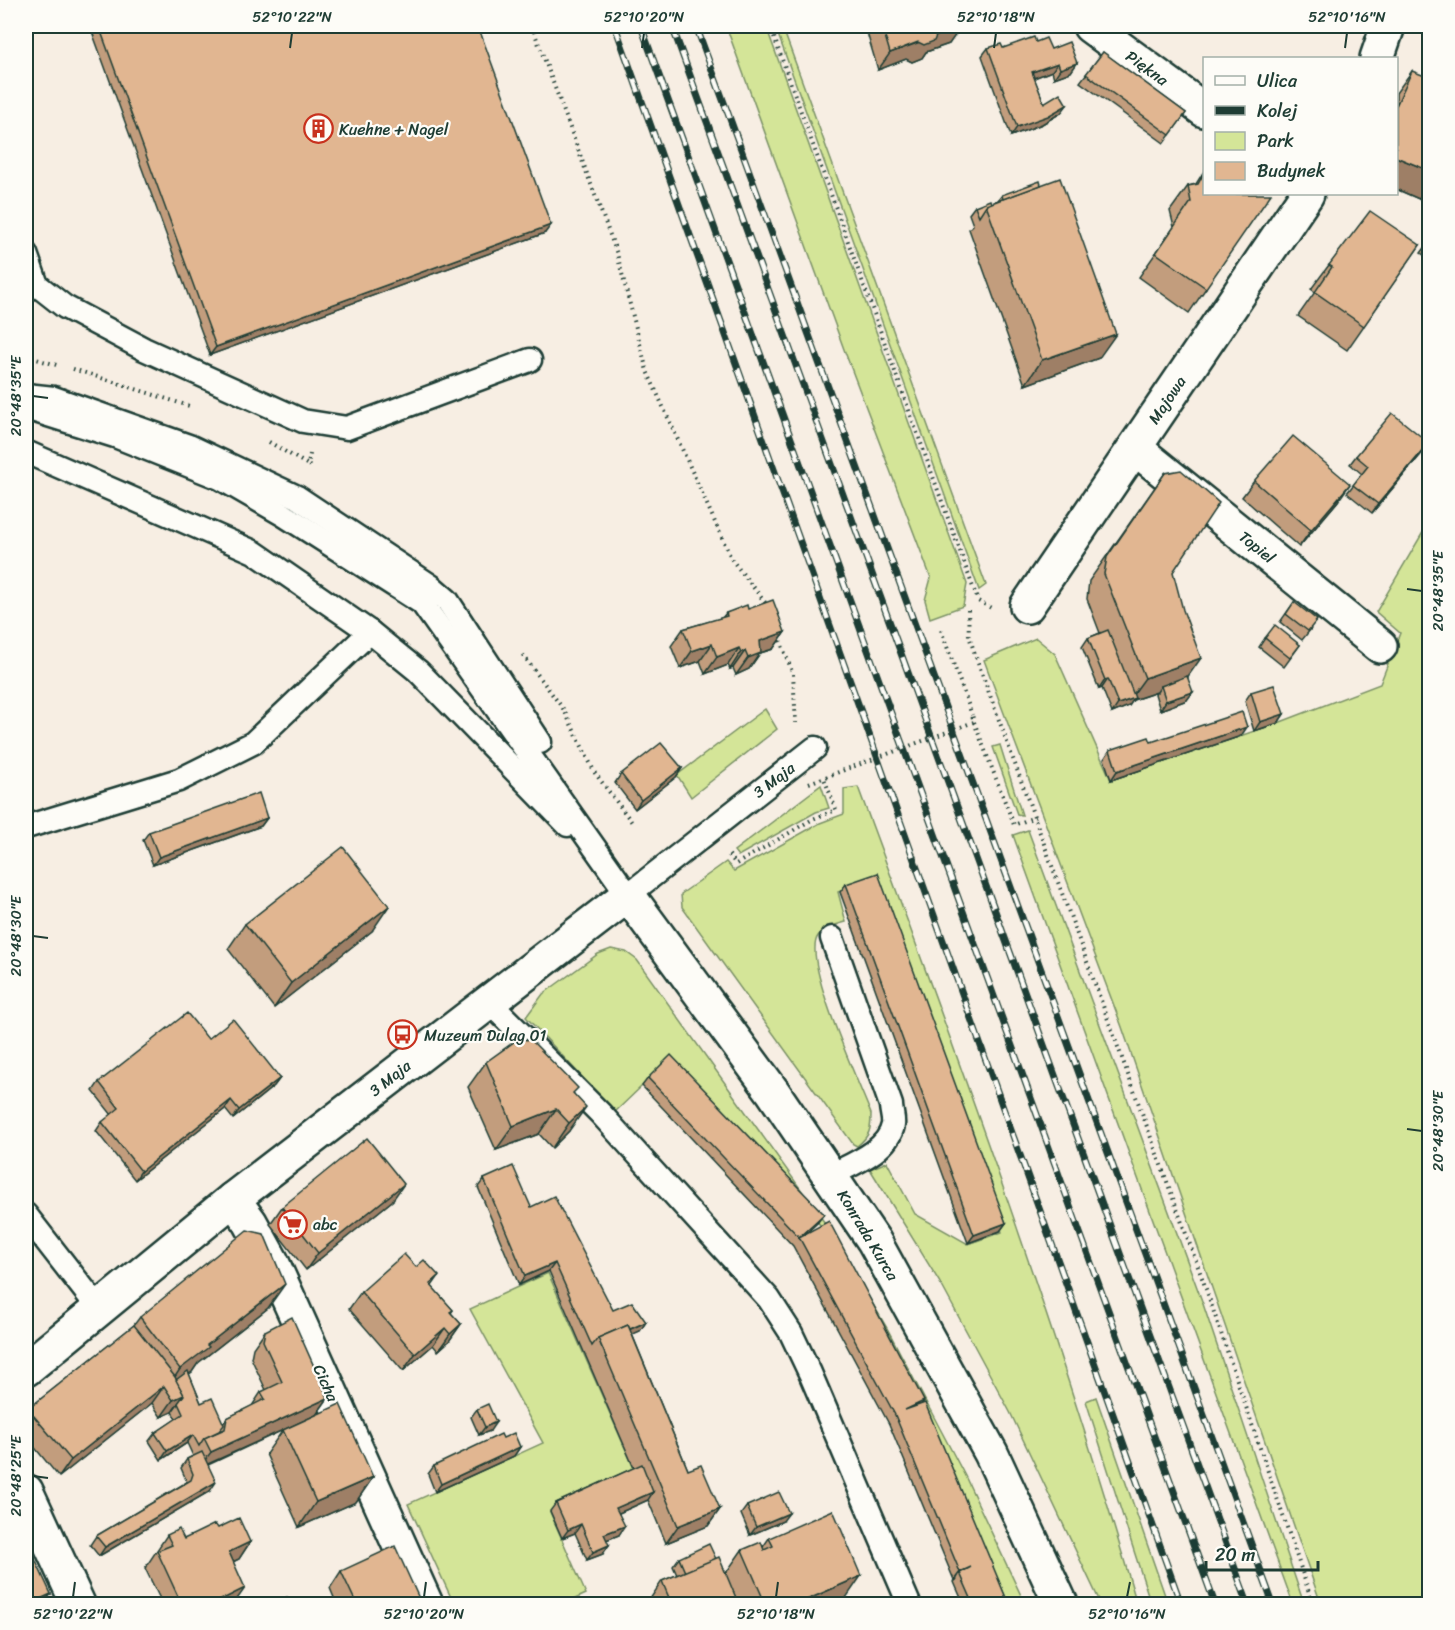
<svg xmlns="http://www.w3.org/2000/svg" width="1455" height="1630" font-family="Sriracha,sans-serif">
  <rect width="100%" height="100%" fill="#f7eee3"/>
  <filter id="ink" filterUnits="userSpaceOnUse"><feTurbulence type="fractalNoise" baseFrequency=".0167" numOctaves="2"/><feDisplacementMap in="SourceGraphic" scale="12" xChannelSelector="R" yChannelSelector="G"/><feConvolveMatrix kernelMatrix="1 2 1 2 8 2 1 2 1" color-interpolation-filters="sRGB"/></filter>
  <g filter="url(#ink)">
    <!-- green -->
    <g fill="#d4e598" stroke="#7a9166" stroke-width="1.5">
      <polygon points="726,26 766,26 967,584 963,606 930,618 925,600 931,578 845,352"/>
      <polygon points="775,26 782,26 986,585 979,590"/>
      <polygon points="1429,522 1429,1604 1321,1604 1122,1027 984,660 1036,638 1055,654 1111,780 1278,723 1380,684 1400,633 1376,612"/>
      <polygon points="765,709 777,729 691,797 677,775"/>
      <polygon points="1000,745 1022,815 1017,814 993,747"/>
      <polygon points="821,785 829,808 816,812 738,856 734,851"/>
      <path d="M858 787C958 1056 1057 1328 1137 1604H1101L1010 1412 942 1286 870 1169 887 1162 915 1214 968 1244 1002 1232 876 879 838 892 846 922C836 925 824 927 818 936 801 959 860 1085 871 1114 871 1129 870 1136 857 1146L853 1144 682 907 681 894 726 862 734 871 820 823 844 814V789Z"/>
      <polygon points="1028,830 1202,1301 1304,1604 1293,1604 1017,846 1013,835"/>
      <polygon points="611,949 626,952 637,960 827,1226 887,1328 965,1476 1025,1604 1002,1604 824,1229 666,1063 615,1112 526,1017 543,994 598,954"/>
      <polygon points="548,1273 636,1473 550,1512 586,1594 564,1604 454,1604 408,1504 543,1443 470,1309"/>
      <polygon points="1096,1397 1168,1604 1151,1604 1086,1401"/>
    </g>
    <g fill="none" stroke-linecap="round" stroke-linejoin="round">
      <defs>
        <g id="service">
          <polyline points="26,254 37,285 65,307 144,349 303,421 347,428 530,360"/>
          <polyline points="26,395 54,398 189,446 297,497 431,586 447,600 540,742"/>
          <polyline points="26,408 115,436 220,478 284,515 422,603 628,895 815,748"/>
          <polyline points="26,452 254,552 370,632 418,671 568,825"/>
          <polyline points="26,827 179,780 253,743 370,632"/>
          <polyline points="488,1001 601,1114 769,1299 791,1333 810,1373 909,1604"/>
          <path d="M831 1175C852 1164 888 1151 893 1125 894 1119 891 1111 891 1105L832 938"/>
          <polyline points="26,1215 100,1310"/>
        </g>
        <g id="minor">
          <polyline points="1090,26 1204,110"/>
          <polyline points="1377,58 1388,26"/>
          <polyline points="1135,448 1380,646"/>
          <polyline points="1027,606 1307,194"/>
          <polyline points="233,1199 250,1222 272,1262 426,1604"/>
          <polyline points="26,1369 233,1199 628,895 773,1092 874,1241 991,1453 1061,1604"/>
          <polyline points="26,1491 78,1604"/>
        </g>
      </defs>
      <!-- service casing -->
      <use href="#service" stroke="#1f3d34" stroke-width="27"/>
      <!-- minor casing -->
      <use href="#minor" stroke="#1f3d34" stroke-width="38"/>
      <!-- path -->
      <g stroke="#1f3d34" stroke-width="4" stroke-dasharray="1.5 4.5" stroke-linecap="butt">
        <polyline points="532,26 617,254 647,371 732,560 767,605"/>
        <polyline points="770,26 978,601 993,609"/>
        <polyline points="26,356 60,366"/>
        <polyline points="73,369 189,406"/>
        <polyline points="269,442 308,465"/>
        <polyline points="310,454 308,465 312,468"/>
        <polyline points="968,610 969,636 976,657 1205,1286 1313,1604"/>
        <polyline points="941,630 972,715"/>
        <polyline points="778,635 793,674 796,723"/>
        <polyline points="523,655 564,710 595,773 634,825"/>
        <polyline points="974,722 1014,825 1035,817"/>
        <polyline points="729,855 736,864 813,819 836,810 824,778"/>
      </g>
      <!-- service -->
      <use href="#service" stroke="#fdfcf7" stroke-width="22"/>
      <!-- minor -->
      <use href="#minor" stroke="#fdfcf7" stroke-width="33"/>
      <defs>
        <g id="rail">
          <polyline points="615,26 1181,1604"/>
          <polyline points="641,26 1215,1604"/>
          <polyline points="672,26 1248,1604"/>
          <polyline points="696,26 1273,1604"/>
        </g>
      </defs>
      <!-- rail casing -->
      <use href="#rail" stroke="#1f3d34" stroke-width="7"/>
      <!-- rail -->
      <use href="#rail" stroke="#fdfcf7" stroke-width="4.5" stroke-dasharray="14" stroke-linecap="butt"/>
      <!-- path-bridge -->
      <polyline stroke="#1f3d34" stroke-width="4" stroke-dasharray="1.5 4.5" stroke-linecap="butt" points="809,783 974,722 972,715"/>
    </g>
    <!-- wall -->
    <g fill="#c29d7d" stroke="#1f3d34" stroke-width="1.5">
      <polygon points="90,26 478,26 545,233 210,355"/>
      <polygon points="865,26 960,26 949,44 926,52 922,58 912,62 906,59 878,70"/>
      <polygon points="1421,26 1430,26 1430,40 1419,30"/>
      <polygon points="1036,42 1077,63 1071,72 1054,78 1052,71 1034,78 1044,103 1061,113 1042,124 1011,136 982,56 988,48 1003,48"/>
      <polygon points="1103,52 1186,113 1164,143 1080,82"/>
      <polygon points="1412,71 1419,199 1396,189 1396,93"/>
      <polygon points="1204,171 1206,288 1189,313 1139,277 1174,227 1170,211 1188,186 1196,184"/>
      <polygon points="1002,195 1099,358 1025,385 969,229 973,225 969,214 975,206 991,203 998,200"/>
      <polygon points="1430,241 1430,259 1421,253"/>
      <polygon points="1420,245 1347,350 1298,316 1315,292 1311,289 1329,265"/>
      <polygon points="1429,443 1423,452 1372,513 1347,493 1362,474 1350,464 1356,456"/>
      <polygon points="1165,473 1173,572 1188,677 1187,700 1160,710 1155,694 1157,692 1133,700 1129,706 1112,713 1102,688 1099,689 1082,647 1088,638 1100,633 1087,599 1089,581"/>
      <polygon points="1254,481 1338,501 1299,547 1242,497"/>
      <polygon points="1294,602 1311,629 1302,640 1280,622"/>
      <polygon points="748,609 785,632 773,649 760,653 749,669 736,675 733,668 730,669 728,665 705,674 700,661 680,668 671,646 683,629 722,618 726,613"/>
      <polygon points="1265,638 1300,645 1284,667 1259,647"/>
      <polygon points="1251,692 1284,714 1278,723 1254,731 1245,701"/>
      <polygon points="1241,736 1111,780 1104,759 1110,750 1151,742"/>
      <polygon points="682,768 676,777 635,809 615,783 621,774"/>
      <polygon points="267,818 261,826 153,865 143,840 149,832"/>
      <polygon points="846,884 1006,1223 1000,1231 968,1243 840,892"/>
      <polygon points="245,924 372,931 274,1008 228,949"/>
      <polygon points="208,1039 280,1078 274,1086 233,1119 225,1109 135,1180 96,1131 102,1122 112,1115 93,1091 99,1082"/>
      <polygon points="486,1062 574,1094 569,1131 552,1148 539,1134 496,1150 468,1087"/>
      <polygon points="648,1078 818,1222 806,1233 924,1401 921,1405 1009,1605 964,1605 954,1582 956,1580 954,1580 889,1424 793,1246 642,1086"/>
      <polygon points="484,1179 531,1207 613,1310 646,1322 640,1331 632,1334 688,1470 720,1509 708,1526 666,1543 648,1500 619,1513 619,1535 606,1540 603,1554 587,1560 575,1533 562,1538 550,1511 556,1503 634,1468 549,1271 519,1285 478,1187"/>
      <polygon points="392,1201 306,1270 270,1224 282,1207"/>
      <polygon points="432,1287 453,1310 451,1313 461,1324 449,1341 438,1351 433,1345 403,1371 349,1309 361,1292"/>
      <polygon points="268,1308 198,1363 192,1372 189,1374 201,1403 223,1424 227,1418 252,1406 261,1392 266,1390 251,1358 253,1348 265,1331 328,1398 316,1415 373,1477 356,1502 299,1527 266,1454 283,1430 208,1465 210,1491 99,1556 90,1545 96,1536 187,1482 181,1468 187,1459 193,1456 187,1443 161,1460 149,1441 155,1433 176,1419 172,1412 161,1417 152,1403 59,1477 26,1437 26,1412 28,1409 134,1325 140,1317"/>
      <polygon points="477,1409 490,1431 479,1435 471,1417"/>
      <polygon points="520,1447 514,1456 435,1492 428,1474 434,1466"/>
      <polygon points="747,1506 783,1521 750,1535 741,1514"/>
      <polygon points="218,1528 250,1542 239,1559 233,1562 234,1604 163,1605 145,1568 167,1535 184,1539"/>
      <polygon points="769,1538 844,1601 835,1605 646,1605 662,1581 677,1575 673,1566 679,1558 716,1559 726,1573 742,1550 763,1547"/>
      <polygon points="26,1556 51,1594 45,1602 41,1605 26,1605"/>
      <polygon points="341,1571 422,1605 337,1605 330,1588"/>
    </g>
    <!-- shaded-wall -->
    <g fill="#9e7f66" stroke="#1f3d34" stroke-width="1.5">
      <polygon points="961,27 949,44 926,52 922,58 912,62 906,59 878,70 890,53"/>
      <polygon points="1058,63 1052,71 1026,81 1032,72"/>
      <polygon points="1077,63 1071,72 1054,78 1060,69"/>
      <polygon points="1067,105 1061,113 1042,124 1011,136 1017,127"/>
      <polygon points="1396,157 1430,171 1430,184 1419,199 1396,189"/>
      <polygon points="551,225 545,233 210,355 216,347"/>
      <polygon points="1116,334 1099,358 1025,385 1042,360"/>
      <polygon points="1429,443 1423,452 1372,513 1378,504"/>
      <polygon points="1350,484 1338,501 1299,547 1311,530"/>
      <polygon points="785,632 773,649 760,653 749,669 736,675 760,641"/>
      <polygon points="712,644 700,661 680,668 692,651"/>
      <polygon points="739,648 728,665 705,674 717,657"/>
      <polygon points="745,651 733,668 730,669 741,652"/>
      <polygon points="1201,658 1184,682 1161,686 1157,692 1133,700 1129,706 1112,713 1118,704 1129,700 1145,678"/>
      <polygon points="1108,679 1102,688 1099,689 1105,680"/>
      <polygon points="1193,692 1187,700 1160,710 1166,701"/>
      <polygon points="1284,714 1278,723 1254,731 1260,722"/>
      <polygon points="1247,727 1241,736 1111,780 1117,771"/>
      <polygon points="682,768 676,777 635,809 641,800"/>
      <polygon points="267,818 261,826 153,865 159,857"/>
      <polygon points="389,906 372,931 274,1008 291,983"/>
      <polygon points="280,1078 274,1086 233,1119 239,1110"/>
      <polygon points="231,1100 225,1109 135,1180 141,1171"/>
      <polygon points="586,1107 569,1131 552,1148 569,1123"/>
      <polygon points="556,1109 539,1134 496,1150 513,1126"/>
      <polygon points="404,1184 392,1201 306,1270 318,1253"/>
      <polygon points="824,1214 818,1222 800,1239 799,1237"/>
      <polygon points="1006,1223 1000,1231 968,1243 974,1235"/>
      <polygon points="555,1263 549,1271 519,1285 525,1276"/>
      <polygon points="439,1276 427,1293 430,1284"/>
      <polygon points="285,1284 268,1308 198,1363 192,1372 170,1388 169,1386 180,1369 207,1345"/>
      <polygon points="646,1322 640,1331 602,1348 600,1343"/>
      <polygon points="461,1324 449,1341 438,1351 450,1334"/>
      <polygon points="445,1328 433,1345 403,1371 415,1354"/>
      <polygon points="164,1386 152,1403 59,1477 71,1460"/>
      <polygon points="184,1395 172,1412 161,1417 173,1400"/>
      <polygon points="328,1398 316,1415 199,1468 211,1452"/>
      <polygon points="496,1422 490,1431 479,1435 485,1427"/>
      <polygon points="193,1435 187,1443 161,1460 167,1451"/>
      <polygon points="520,1447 514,1456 435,1492 441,1484"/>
      <polygon points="373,1477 356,1502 299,1527 316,1502"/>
      <polygon points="216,1482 210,1491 99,1556 105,1547"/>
      <polygon points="653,1492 648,1500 610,1517 616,1508"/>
      <polygon points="720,1509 708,1526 666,1543 678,1526"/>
      <polygon points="789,1513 783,1521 750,1535 756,1527"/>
      <polygon points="581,1524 575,1533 562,1538 568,1530"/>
      <polygon points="625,1526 619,1535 598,1543 604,1534"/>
      <polygon points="250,1542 239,1559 217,1569 229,1552"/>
      <polygon points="609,1545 603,1554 587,1560 593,1552"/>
      <polygon points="971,1567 960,1573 956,1580 954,1580 960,1572"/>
      <polygon points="861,1576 844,1601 835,1605 795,1605"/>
      <polygon points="245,1588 233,1605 210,1605"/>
      <polygon points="51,1594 45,1602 41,1605 29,1605"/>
    </g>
    <!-- building -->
    <g fill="#e1b691" stroke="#1f3d34" stroke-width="1.5">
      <polygon points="99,26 478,26 551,225 216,347"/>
      <polygon points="882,26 960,26 961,27 936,36 934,41 924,45 918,42 890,53"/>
      <polygon points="1034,37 1036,42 1046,38 1051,49 1069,42 1077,63 1060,69 1058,63 1032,72 1044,103 1060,93 1067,105 1048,116 1017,127 988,48 1001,44 1003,48"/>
      <polygon points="1103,52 1186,113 1170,135 1086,74"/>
      <polygon points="1412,71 1430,78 1430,171 1396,157 1396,106"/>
      <polygon points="1204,173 1204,194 1271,194 1206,288 1156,253 1191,202 1188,186 1198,184"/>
      <polygon points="1060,178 1116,334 1042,360 986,205"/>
      <polygon points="1040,181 1041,185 1003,199 1002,195"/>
      <polygon points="990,200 991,203 986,205 979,216 975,206"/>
      <polygon points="1370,211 1420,245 1364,326 1315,292 1332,267 1329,265"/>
      <polygon points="1392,413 1429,443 1378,504 1353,485 1368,466 1356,456"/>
      <polygon points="1293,436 1350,484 1311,530 1254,481"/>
      <polygon points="1181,470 1219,503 1173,572 1183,610 1201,658 1145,678 1104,574 1107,557 1165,473"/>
      <polygon points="773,600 785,632 760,641 761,653 748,658 745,651 741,652 739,648 717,657 712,644 692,651 683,629 727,616 726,613 747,605 748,609"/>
      <polygon points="1294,602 1317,620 1308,631 1286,614"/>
      <polygon points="1275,625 1300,645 1290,658 1265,638"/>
      <polygon points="1108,630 1135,698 1118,704 1108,679 1105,680 1088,638"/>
      <polygon points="1187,676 1193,692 1166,701 1161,686"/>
      <polygon points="1274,685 1284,714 1260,722 1251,692"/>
      <polygon points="1242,712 1247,727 1117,771 1110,750 1149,737 1151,742"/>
      <polygon points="661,743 682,768 641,800 621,774"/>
      <polygon points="259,793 267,818 159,857 149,832"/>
      <polygon points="343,847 389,906 291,983 245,924"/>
      <polygon points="878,873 1006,1223 974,1235 846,884"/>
      <polygon points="187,1013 208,1039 233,1019 280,1078 239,1110 231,1100 141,1171 102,1122 119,1108 99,1082"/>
      <polygon points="518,1039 531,1040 578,1088 573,1093 586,1107 569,1123 556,1109 513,1126 486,1062"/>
      <polygon points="671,1055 824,1214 799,1237 648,1078"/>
      <polygon points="367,1138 404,1184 318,1253 282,1207"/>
      <polygon points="513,1166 531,1207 554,1196 613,1310 632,1302 646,1322 630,1329 628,1325 598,1338 592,1346 555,1263 525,1276 484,1179"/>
      <polygon points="829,1221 924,1401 905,1410 925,1403 1009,1605 974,1605 960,1573 971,1567 960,1572 895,1415 799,1237"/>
      <polygon points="247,1230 264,1234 285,1284 207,1345 209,1347 180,1369 140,1317"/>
      <polygon points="404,1254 416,1267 424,1260 439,1276 430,1284 453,1310 450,1312 461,1324 450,1334 445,1328 415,1354 361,1292"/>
      <polygon points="292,1317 328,1398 211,1452 204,1438 225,1429 227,1418 265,1399 261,1392 282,1382 263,1341 265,1331"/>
      <polygon points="134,1325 175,1377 184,1395 173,1400 164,1386 71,1460 28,1409"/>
      <polygon points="628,1325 688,1470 701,1465 720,1509 678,1526 598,1338"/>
      <polygon points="188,1371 201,1403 212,1398 224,1425 219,1431 204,1438 199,1446 193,1435 167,1451 155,1433 183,1414 178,1403 184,1395 176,1380"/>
      <polygon points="340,1404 373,1477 316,1502 283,1430"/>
      <polygon points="488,1404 496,1422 485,1427 477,1409"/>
      <polygon points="514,1433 520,1447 441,1484 434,1466 501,1434 503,1438"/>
      <polygon points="202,1452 216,1482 105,1547 96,1536 191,1480 193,1474 187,1459"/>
      <polygon points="642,1464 653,1492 616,1508 625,1526 604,1534 609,1545 593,1552 581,1524 568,1530 556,1503"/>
      <polygon points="779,1492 789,1513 756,1527 747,1506"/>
      <polygon points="833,1510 861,1576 795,1605 766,1605 742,1550 761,1542 764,1550 773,1546 769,1538"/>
      <polygon points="239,1518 250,1542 229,1552 245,1588 211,1605 182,1605 157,1551 172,1545 167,1535 179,1529 184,1539 215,1524 218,1528"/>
      <polygon points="709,1544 716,1559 685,1572 679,1558"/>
      <polygon points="395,1546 422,1605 357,1605 341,1571"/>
      <polygon points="32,1553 51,1594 29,1604 26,1596 26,1556"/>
      <polygon points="719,1557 739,1605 672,1605 662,1581"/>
      <polygon points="287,1597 290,1605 274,1605 273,1604"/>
    </g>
  </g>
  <!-- ticks -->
  <path fill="none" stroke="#1f3d34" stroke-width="2" d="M290 48 292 33M642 48 644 33M994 48 996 33M1345 48 1347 33M33 396 48 398M1407 589 1422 591M33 936 48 938M1407 1129 1422 1131M33 1476 48 1478M73 1597 75 1582M424 1597 426 1582M776 1597 778 1582M1127 1597 1130 1582"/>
  <!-- icons -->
  <defs>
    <symbol id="building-ring" viewBox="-11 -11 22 22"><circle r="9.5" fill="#fdfcf7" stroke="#c8321e" stroke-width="1.5"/><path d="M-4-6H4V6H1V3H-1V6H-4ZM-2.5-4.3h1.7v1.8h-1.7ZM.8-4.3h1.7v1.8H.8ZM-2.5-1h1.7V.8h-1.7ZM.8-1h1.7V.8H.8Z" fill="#c8321e"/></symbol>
    <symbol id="bus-ring" viewBox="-11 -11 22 22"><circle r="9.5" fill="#fdfcf7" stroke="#c8321e" stroke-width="1.5"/><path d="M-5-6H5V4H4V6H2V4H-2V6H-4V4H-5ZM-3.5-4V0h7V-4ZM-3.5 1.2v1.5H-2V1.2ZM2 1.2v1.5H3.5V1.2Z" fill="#c8321e"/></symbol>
    <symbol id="supermarket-ring" viewBox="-11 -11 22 22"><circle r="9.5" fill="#fdfcf7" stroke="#c8321e" stroke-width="1.5"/><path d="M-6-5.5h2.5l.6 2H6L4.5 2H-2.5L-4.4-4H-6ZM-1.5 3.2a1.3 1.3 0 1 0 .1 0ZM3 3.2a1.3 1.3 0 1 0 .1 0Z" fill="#c8321e"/></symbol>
  </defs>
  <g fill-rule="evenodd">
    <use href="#building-ring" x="302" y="112" width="33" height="33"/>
    <use href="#bus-ring" x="386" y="1018" width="33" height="33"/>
    <use href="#supermarket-ring" x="276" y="1208" width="33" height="33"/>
  </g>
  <g text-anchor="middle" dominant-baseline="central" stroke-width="4.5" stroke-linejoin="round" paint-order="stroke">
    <!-- street labels -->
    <g font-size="16" fill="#1f3d34" stroke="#fdfcf7">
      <text transform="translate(1147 68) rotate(36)">Piękna</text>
      <text transform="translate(1167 400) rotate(-56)">Majowa</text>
      <text transform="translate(1257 547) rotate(39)">Topiel</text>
      <text transform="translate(774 780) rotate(-37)">3 Maja</text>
      <text transform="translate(390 1078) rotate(-38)">3 Maja</text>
      <text transform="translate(868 1235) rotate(59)">Konrada Kurca</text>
      <text transform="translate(326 1383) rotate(66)">Cicha</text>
    </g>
    <!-- poi labels -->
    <g font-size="16" fill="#1f3d34" stroke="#fdfcf7" text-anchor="start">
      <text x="339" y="129">Kuehne + Nagel</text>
      <text x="424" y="1035">Muzeum Dulag 01</text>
      <text x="313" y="1224">abc</text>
    </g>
  </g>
  <!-- margin -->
  <rect width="1455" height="1630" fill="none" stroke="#fdfcf7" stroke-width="66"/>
  <!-- legend -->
  <rect x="1203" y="57" width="195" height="138" fill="#fdfcf7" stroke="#a4b0a9" stroke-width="1.5"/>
  <rect x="1215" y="76" width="30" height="9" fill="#fdfcf7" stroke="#a4b0a9" stroke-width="1.5"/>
  <text x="1257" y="87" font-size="18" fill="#1f3d34">Ulica</text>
  <rect x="1215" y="106" width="30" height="9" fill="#1f3d34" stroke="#a4b0a9" stroke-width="1.5"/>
  <text x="1257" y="117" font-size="18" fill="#1f3d34">Kolej</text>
  <rect x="1215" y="132" width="30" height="18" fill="#d4e598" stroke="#a4b0a9" stroke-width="1.5"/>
  <text x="1257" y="147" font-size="18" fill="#1f3d34">Park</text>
  <rect x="1215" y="162" width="30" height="18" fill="#e1b691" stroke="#a4b0a9" stroke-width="1.5"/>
  <text x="1257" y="177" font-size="18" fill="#1f3d34">Budynek</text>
  <!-- scale -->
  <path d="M1206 1561v9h112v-9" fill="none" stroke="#1f3d34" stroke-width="3"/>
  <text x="1215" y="1561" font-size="18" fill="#1f3d34" stroke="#fdfcf7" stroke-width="4.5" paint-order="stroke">20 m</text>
  <rect x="33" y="33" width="1389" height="1564" fill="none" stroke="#1f3d34" stroke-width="2"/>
  <g font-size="15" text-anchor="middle" fill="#1f3d34">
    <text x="292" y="22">52°10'22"N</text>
    <text x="644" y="22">52°10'20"N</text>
    <text x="996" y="22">52°10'18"N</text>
    <text x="1347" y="22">52°10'16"N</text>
    <text transform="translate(16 396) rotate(-90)" y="5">20°48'35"E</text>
    <text transform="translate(1438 591) rotate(-90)" y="5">20°48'35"E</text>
    <text transform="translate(16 936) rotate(-90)" y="5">20°48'30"E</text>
    <text transform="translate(1438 1131) rotate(-90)" y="5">20°48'30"E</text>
    <text transform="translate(16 1476) rotate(-90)" y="5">20°48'25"E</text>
    <text x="73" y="1619">52°10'22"N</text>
    <text x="424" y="1619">52°10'20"N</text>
    <text x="776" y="1619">52°10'18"N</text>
    <text x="1127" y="1619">52°10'16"N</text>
  </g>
</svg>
